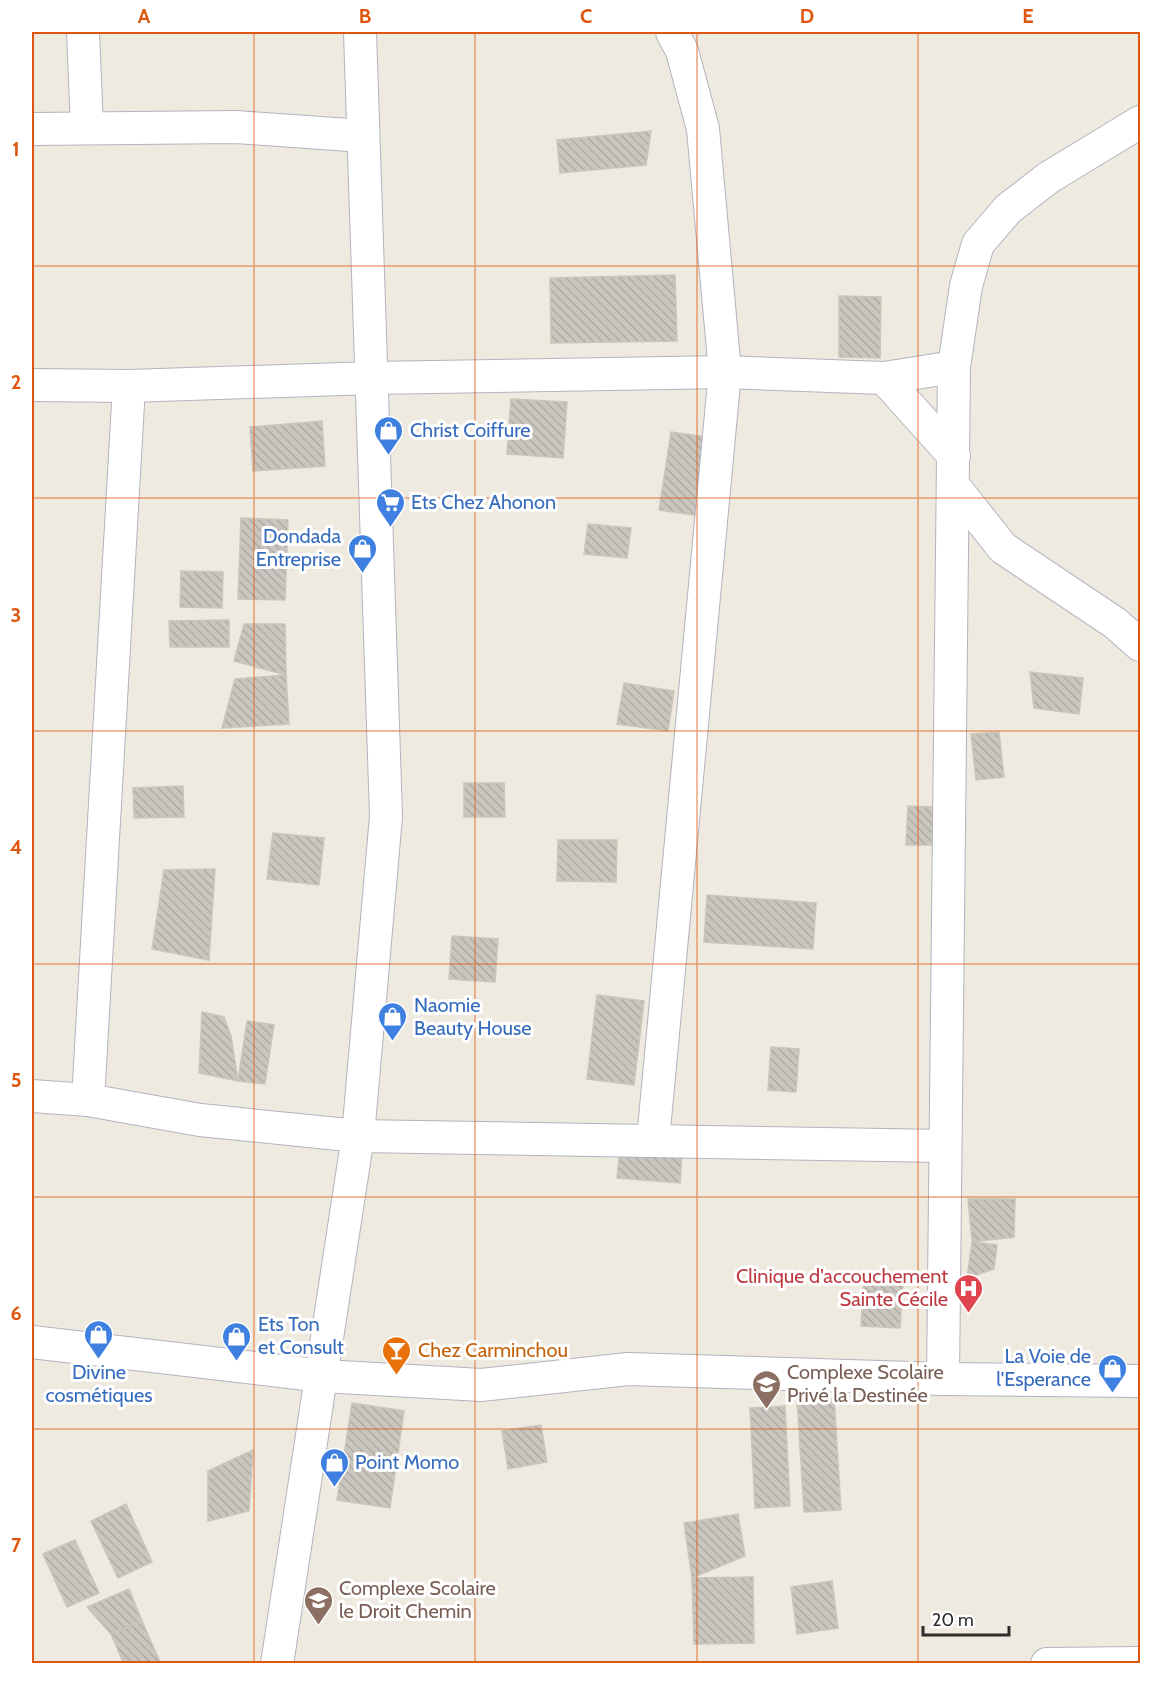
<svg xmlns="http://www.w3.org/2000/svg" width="1172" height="1695" font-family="Cabin,sans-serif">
  <defs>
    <pattern id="building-back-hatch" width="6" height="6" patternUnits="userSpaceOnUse" patternTransform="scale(1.5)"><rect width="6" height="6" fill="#cac6bf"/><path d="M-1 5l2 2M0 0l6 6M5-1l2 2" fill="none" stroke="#aeaaa4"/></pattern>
  </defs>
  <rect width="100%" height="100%" fill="#eeeadf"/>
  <!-- building -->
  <g fill="url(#building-back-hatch)" stroke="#cac6b9" stroke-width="1.5">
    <polygon points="651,131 646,165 560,173 557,140"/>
    <polygon points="675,275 677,341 551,343 550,278"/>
    <polygon points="839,296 881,297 880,358 839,357"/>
    <polygon points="511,399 567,402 563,458 507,454"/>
    <polygon points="322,421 325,466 253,471 250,427"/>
    <polygon points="671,432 713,438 701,516 659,510"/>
    <polygon points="241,518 288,520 285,600 238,599"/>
    <polygon points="588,524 631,528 627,558 584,554"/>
    <polygon points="181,571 223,572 222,608 180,607"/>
    <polygon points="229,620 229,647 170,647 169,621"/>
    <polygon points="244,624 285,624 286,675 234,661"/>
    <polygon points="1030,672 1083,678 1079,714 1034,708"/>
    <polygon points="286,675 289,724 222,728 235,679"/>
    <polygon points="624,683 674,691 668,731 617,724"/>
    <polygon points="999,732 1004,777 976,780 971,734"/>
    <polygon points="464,783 504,783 505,817 464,817"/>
    <polygon points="183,786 184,817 134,818 133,788"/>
    <polygon points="908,806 933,807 932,845 906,845"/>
    <polygon points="273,833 324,838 319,885 267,879"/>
    <polygon points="558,840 617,840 616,882 557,881"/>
    <polygon points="215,869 209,960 152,949 164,870"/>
    <polygon points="707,895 816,903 813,949 704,942"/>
    <polygon points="452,936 498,939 495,982 449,979"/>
    <polygon points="597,995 644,1001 634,1085 587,1079"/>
    <polygon points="202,1012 224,1017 231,1036 238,1081 199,1073"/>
    <polygon points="247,1021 274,1025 265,1084 238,1081"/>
    <polygon points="771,1047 799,1049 796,1092 768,1090"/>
    <polygon points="620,1149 682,1154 680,1183 617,1178"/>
    <polygon points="32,1195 33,1265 32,1265"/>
    <polygon points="968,1199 1015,1199 1014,1237 972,1242"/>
    <polygon points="972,1242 997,1245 994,1269 967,1278"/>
    <polygon points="864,1282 903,1284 900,1328 861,1326"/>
    <polygon points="834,1397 841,1510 804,1512 797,1399"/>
    <polygon points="352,1403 404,1411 390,1508 337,1500"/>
    <polygon points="785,1406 790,1506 755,1508 750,1408"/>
    <polygon points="541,1425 547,1462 508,1469 502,1431"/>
    <polygon points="253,1450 249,1511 208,1521 208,1471"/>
    <polygon points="126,1504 152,1562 118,1578 91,1521"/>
    <polygon points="738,1514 745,1556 692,1578 684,1523"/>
    <polygon points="75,1540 99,1593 67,1607 43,1554"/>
    <polygon points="753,1577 754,1643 694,1644 692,1578"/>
    <polygon points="832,1581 838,1628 797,1634 791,1587"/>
    <polygon points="129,1589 142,1621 111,1634 87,1607"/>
    <polygon points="142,1621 161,1664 124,1664 111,1634"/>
  </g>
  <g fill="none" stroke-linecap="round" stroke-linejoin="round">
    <defs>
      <g id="minor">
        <polyline points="83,32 87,128"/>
        <polyline points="32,129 236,127 363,136"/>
        <polyline points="884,378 954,456"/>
        <polyline points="32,385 129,386 372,378 725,372 884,378 954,367"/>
        <polyline points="953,485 1003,548 1115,623 1140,645"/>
        <polyline points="32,1096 88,1100 200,1120 358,1136 945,1146"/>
        <polyline points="88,1100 129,386"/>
        <polyline points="653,1140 725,372 703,129 682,51 672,32"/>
        <polyline points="32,1342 323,1376 481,1385 628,1369 943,1379 1140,1381"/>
        <polyline points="943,1379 954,367 966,286 978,244 1008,209 1048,178 1140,122"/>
        <polyline points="277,1664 358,1136 386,816 360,32"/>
        <polyline points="1047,1664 1140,1663"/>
      </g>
    </defs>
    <!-- minor casing -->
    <use href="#minor" stroke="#b3b3c0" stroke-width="34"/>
    <!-- minor -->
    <use href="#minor" stroke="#fff" stroke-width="32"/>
  </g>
  <!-- grid -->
  <path fill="none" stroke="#df570e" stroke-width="1.5" stroke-opacity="0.55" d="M254 32V1664M475 32V1664M697 32V1664M918 32V1664M32 266H1140M32 498H1140M32 731H1140M32 964H1140M32 1197H1140M32 1429H1140"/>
  <!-- icons -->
  <defs>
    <symbol id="shop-pin" viewBox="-11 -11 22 30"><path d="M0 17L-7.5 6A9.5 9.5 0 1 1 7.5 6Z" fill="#3f7fe0" stroke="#fff"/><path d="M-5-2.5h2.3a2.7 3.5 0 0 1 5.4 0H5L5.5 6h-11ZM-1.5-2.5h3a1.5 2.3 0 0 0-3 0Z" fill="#fff"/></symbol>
    <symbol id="supermarket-pin" viewBox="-11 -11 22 30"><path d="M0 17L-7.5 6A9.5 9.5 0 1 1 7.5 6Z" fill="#3f7fe0" stroke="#fff"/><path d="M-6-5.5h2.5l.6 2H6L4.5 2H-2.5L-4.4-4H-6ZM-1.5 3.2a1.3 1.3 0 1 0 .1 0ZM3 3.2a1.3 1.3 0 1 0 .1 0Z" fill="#fff"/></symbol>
    <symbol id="hospital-pin" viewBox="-11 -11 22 30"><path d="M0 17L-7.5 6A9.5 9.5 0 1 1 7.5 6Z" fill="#e0444e" stroke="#fff"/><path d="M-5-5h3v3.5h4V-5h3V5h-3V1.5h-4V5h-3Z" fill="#fff"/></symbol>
    <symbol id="bar-pin" viewBox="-11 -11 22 30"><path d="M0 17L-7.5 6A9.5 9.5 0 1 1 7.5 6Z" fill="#e8710a" stroke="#fff"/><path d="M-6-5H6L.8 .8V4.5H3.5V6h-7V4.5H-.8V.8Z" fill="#fff"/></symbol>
    <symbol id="school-pin" viewBox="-11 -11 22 30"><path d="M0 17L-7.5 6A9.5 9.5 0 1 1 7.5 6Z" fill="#8d6e63" stroke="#fff"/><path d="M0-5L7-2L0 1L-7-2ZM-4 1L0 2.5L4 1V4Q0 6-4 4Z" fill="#fff"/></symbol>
  </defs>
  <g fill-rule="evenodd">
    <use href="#shop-pin" x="372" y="414" width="33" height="45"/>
    <use href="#supermarket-pin" x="374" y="486" width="33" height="45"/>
    <use href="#shop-pin" x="346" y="532" width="33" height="45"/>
    <use href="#shop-pin" x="376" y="1000" width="33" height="45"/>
    <use href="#hospital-pin" x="952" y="1272" width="33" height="45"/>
    <use href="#shop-pin" x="82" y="1318" width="33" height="45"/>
    <use href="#shop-pin" x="220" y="1320" width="33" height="45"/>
    <use href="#bar-pin" x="380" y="1334" width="33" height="45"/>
    <use href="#shop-pin" x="1096" y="1352" width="33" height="45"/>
    <use href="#school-pin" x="750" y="1368" width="33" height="45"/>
    <use href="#shop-pin" x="318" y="1446" width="33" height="45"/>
    <use href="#school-pin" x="302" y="1584" width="33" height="45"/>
  </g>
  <g text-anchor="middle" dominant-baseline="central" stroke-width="6" stroke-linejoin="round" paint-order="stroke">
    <!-- shop labels -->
    <g font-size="20" fill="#366cbe" stroke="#fff" text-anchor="start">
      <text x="410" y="430">Christ Coiffure</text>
      <text x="411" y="502">Ets Chez Ahonon</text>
      <text x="341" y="536" text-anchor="end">Dondada<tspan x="341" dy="23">Entreprise</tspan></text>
      <text x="414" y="1005">Naomie<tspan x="414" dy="23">Beauty House</tspan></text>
      <text x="258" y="1324">Ets Ton<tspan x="258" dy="23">et Consult</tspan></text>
      <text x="1091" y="1356" text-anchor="end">La Voie de<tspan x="1091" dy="23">l'Esperance</tspan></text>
      <text x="99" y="1372" text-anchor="middle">Divine<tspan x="99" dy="23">cosmétiques</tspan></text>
      <text x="355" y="1462">Point Momo</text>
    </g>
    <!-- health labels -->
    <g font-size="20" fill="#be3a42" stroke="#fff" text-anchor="end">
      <text x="948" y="1276">Clinique d'accouchement<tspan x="948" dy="23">Sainte Cécile</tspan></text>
    </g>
    <!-- food labels -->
    <g font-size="20" fill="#c56008" stroke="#fff" text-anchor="start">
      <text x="418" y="1350">Chez Carminchou</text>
    </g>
    <!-- education labels -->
    <g font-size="20" fill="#785e54" stroke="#fff" text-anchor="start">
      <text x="787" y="1372">Complexe Scolaire<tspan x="787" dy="23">Privé la Destinée</tspan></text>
      <text x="339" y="1588">Complexe Scolaire<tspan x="339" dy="23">le Droit Chemin</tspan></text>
    </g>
  </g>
  <!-- border -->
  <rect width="1172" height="1695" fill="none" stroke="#ffffff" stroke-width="66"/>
  <!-- scale -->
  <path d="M923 1626v9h86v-9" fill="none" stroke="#2d2d2d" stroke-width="3"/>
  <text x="932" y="1626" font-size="18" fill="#2d2d2d" stroke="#ffffff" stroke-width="4.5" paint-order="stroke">20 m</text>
  <rect x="33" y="33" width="1106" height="1629" fill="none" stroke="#df570e" stroke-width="2"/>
  <g font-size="20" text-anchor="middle" font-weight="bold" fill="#df570e">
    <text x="144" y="23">A</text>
    <text x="365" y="23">B</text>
    <text x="586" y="23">C</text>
    <text x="807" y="23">D</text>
    <text x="1028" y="23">E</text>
    <text x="16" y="156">1</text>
    <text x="16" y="389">2</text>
    <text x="16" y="622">3</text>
    <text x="16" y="854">4</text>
    <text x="16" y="1087">5</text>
    <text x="16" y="1320">6</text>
    <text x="16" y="1552">7</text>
  </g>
</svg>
